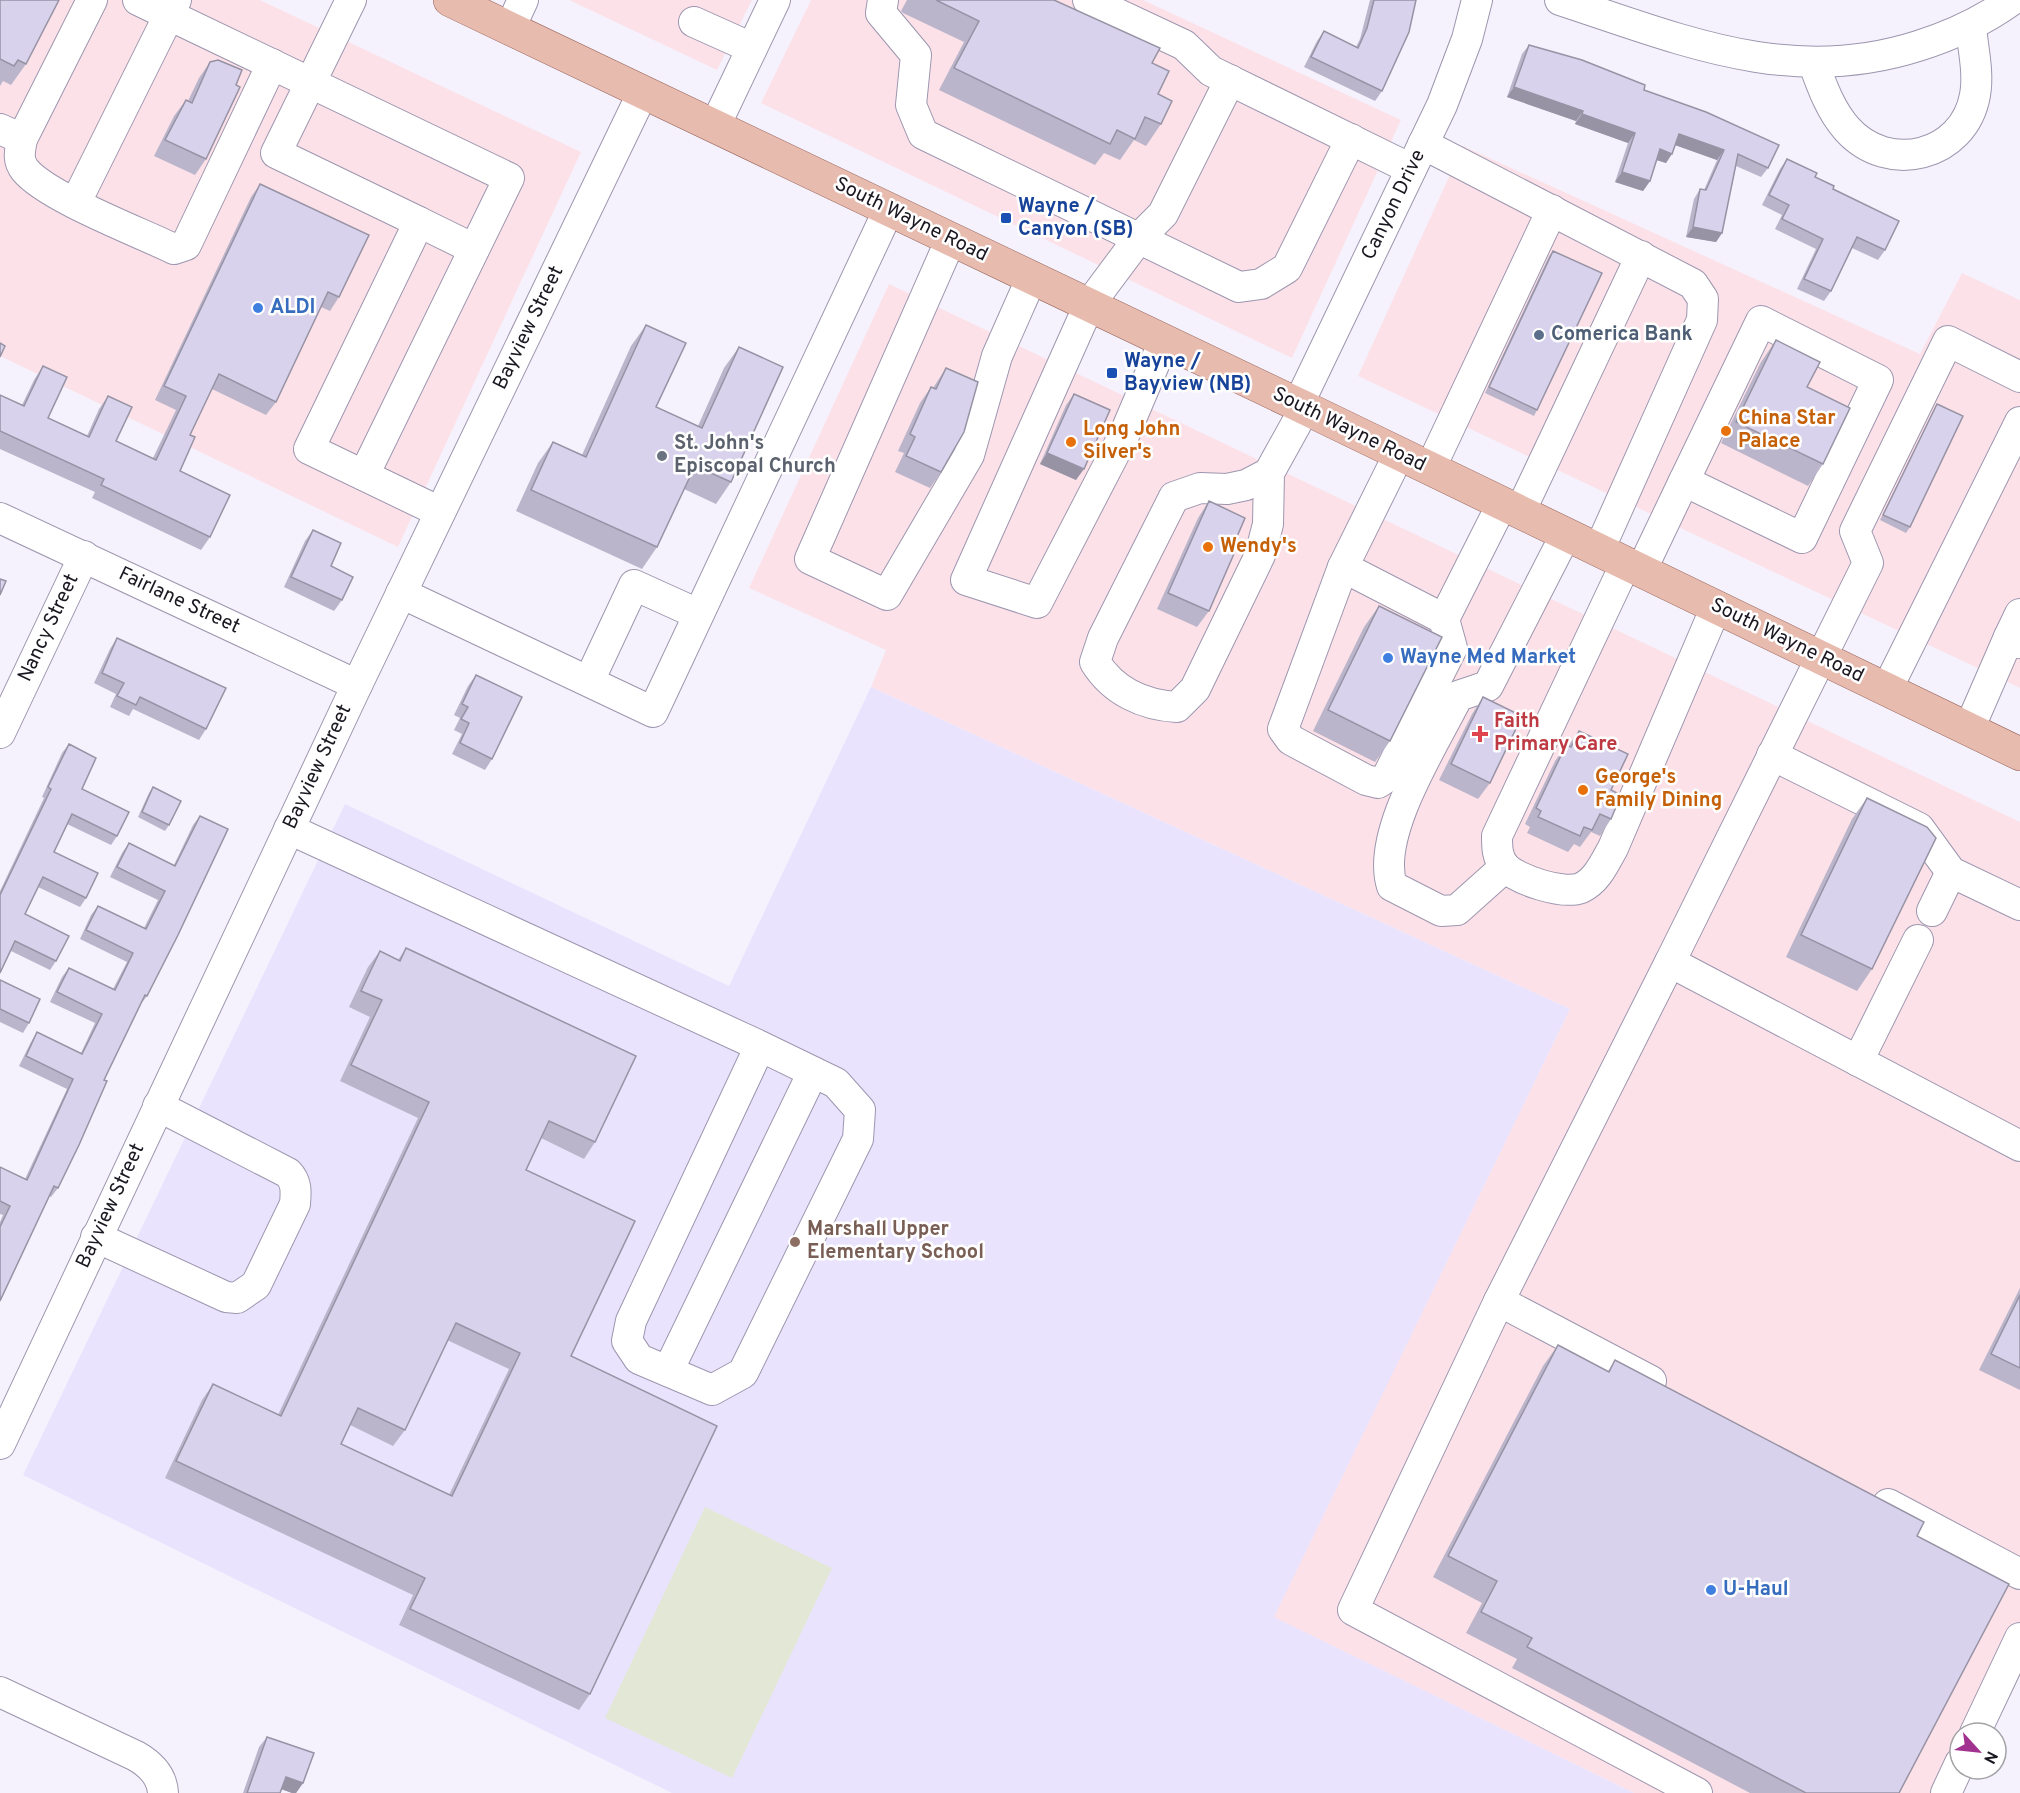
<svg xmlns="http://www.w3.org/2000/svg" width="2020" height="1793" font-family="Overpass,sans-serif">
  <rect width="100%" height="100%" fill="#f5f2fd"/>
  <!-- commercial -->
  <g fill="#fce2e8">
    <polygon points="0,0 260,0 581,152 398,547 0,356"/>
    <polygon points="569,0 752,0 717,70"/>
    <polygon points="811,0 1143,0 1401,120 1292,358 761,103"/>
    <polygon points="1463,146 1920,354 1962,273 2020,300 2020,688 1358,376"/>
    <polygon points="889,284 2020,822 2020,1675 1991,1733 1960,1733 1960,1769 1974,1769 1962,1793 1634,1793 1273,1617 1570,1009 871,687 886,650 749,588"/>
  </g>
  <!-- built -->
  <polygon fill="#eae3fe" points="871,687 1570,1009 1274,1617 1634,1793 672,1793 23,1475 345,804 729,986"/>
  <!-- green -->
  <polygon fill="#e3e8d6" points="705,1507 832,1568 732,1778 605,1718"/>
  <g fill="none" stroke-linecap="round" stroke-linejoin="round">
    <defs>
      <g id="minor">
        <path d="M92 0 22 139C20 151 17 160 25 170 47 197 139 232 174 249L186 245 272 64"/>
        <polyline points="138,0 169,15 176,0"/>
        <polyline points="351,0 276,153 419,222 309,449 440,512"/>
        <polyline points="883,0 881,13 916,55 911,105 923,134 1239,287 1261,284 1287,268 1351,139"/>
        <polyline points="1088,0 1184,45 1211,71 1411,169"/>
        <path d="M1560 0C1682 40 1790 87 1918 46 1953 35 1983 21 2012 0"/>
        <polyline points="694,22 752,48"/>
        <polyline points="510,28 523,0"/>
        <path d="M1814 64C1822 87 1831 111 1847 129 1888 175 1964 157 1975 95 1979 73 1973 49 1971 27"/>
        <polyline points="715,126 775,0"/>
        <polyline points="0,129 22,139"/>
        <polyline points="1423,144 1693,284 1703,299 1702,320 1599,550"/>
        <polyline points="76,202 169,15 509,178 364,475"/>
        <polyline points="419,222 474,249"/>
        <polyline points="951,239 810,559 887,595 969,455 997,356 1032,277"/>
        <polygon points="1761,321 1878,380 1802,538 1684,481"/>
        <polyline points="1164,341 1125,433 1037,603 966,580 1089,305 1139,238 1163,214 1230,80"/>
        <polyline points="2020,377 1948,341 1855,531 1868,563 1670,962 2020,1146"/>
        <polyline points="1298,405 1442,105 1467,39 1477,0"/>
        <polyline points="1399,454 1343,567 1283,729 1291,740 1366,780 1378,783 1387,777 1452,648 1444,619 1502,504"/>
        <polyline points="1430,469 1552,210"/>
        <path d="M1269 473 1268 524 1260 555 1195 689 1177 707C1143 705 1113 691 1095 662L1103 638 1174 497 1200 488 1227 489 1246 485 1269 473 1305 408"/>
        <polyline points="1520,512 1641,256"/>
        <polyline points="0,518 357,685"/>
        <path d="M1626 563 1497 836C1497 847 1497 858 1505 867 1518 880 1563 895 1581 888 1597 881 1605 862 1613 848L1716 607"/>
        <polyline points="1343,567 1444,619"/>
        <polyline points="1641,571 1684,481"/>
        <polyline points="401,593 653,712 889,209"/>
        <polyline points="2009,637 2020,614"/>
        <polyline points="589,681 634,585 698,614"/>
        <polyline points="1887,689 2020,422"/>
        <polyline points="1969,729 2009,637 2020,643"/>
        <polyline points="0,733 84,556"/>
        <polyline points="1772,755 1919,828 1951,872 2020,905"/>
        <polyline points="289,829 760,1046 836,1083 860,1110 858,1139 743,1373 712,1390 639,1359 627,1341 631,1321 760,1046"/>
        <path d="M1505 867 1457 910 1441 911 1392 886C1375 834 1434 745 1458 696L1488 686 1566 534"/>
        <polyline points="1932,911 1951,872"/>
        <polyline points="1858,1061 1918,940"/>
        <path d="M96 1237 226 1297 237 1298 256 1285 295 1204C296 1192 297 1182 288 1173L158 1106"/>
        <polyline points="1499,1301 1353,1610 1697,1793"/>
        <polyline points="668,1371 813,1072"/>
        <polyline points="1651,1381 1499,1301 1670,962"/>
        <polyline points="0,1444 357,685 643,92"/>
        <polyline points="1888,1504 2020,1574"/>
        <path d="M0 1692 136 1756C150 1764 162 1775 163 1793"/>
        <polyline points="1975,1733 2020,1638"/>
        <polyline points="1946,1793 1960,1763"/>
      </g>
      <polyline id="major" points="450,0 1305,408 2020,754"/>
    </defs>
    <!-- minor casing -->
    <use href="#minor" stroke="#9d96af" stroke-width="32"/>
    <!-- major casing -->
    <use href="#major" stroke="#96645a" stroke-width="34"/>
    <!-- minor -->
    <use href="#minor" stroke="#fff" stroke-width="30"/>
    <!-- major -->
    <use href="#major" stroke="#e8bbaf" stroke-width="33"/>
  </g>
  <!-- wall -->
  <g fill="#bab5cb" fill-rule="evenodd">
    <polygon points="0,0 26,64 11,85 3,81 0,86"/>
    <polygon points="907,0 1054,0 1152,63 1158,94 1161,124 1146,146 1134,140 1120,160 1104,153 1095,165 939,90 964,42 903,13 901,11"/>
    <polygon points="1370,0 1416,0 1382,91 1375,101 1304,67 1317,41 1324,31 1356,47 1360,39"/>
    <polygon points="1529,45 1644,90 1768,168 1761,177 1736,166 1722,233 1716,242 1686,237 1694,199 1700,189 1704,190 1717,160 1675,145 1666,163 1657,160 1650,181 1643,191 1615,182 1628,143 1575,124 1576,121 1507,97 1522,54"/>
    <polygon points="210,62 236,85 206,159 195,175 154,156 174,116 186,100 188,101 199,78"/>
    <polygon points="1787,159 1833,189 1885,250 1878,260 1852,248 1831,291 1824,301 1797,289 1816,249 1775,229 1782,215 1762,205 1780,169"/>
    <polygon points="260,184 339,297 330,311 321,307 276,402 266,415 212,389 190,435 180,471 210,537 201,550 92,498 95,492 0,449 0,395 22,405 34,380 43,366 48,418 87,436 99,409 108,396 116,441 153,458 176,410 155,400 251,197"/>
    <polygon points="1553,251 1537,410 1534,416 1485,393 1549,256"/>
    <polygon points="646,325 656,407 698,426 724,368 739,347 731,482 716,504 684,489 657,547 642,569 516,511 538,463 553,442 582,455 631,346"/>
    <polygon points="1776,340 1807,387 1823,464 1808,486 1721,443 1761,362"/>
    <polygon points="946,368 941,472 930,488 895,472 904,453 898,451 920,403 931,387 933,388"/>
    <polygon points="1074,394 1076,480 1040,464 1066,405"/>
    <polygon points="1937,404 1910,527 1906,533 1880,520 1934,410"/>
    <polygon points="1209,501 1236,539 1209,611 1197,627 1157,609 1198,518"/>
    <polygon points="313,530 331,566 342,600 334,611 284,587 305,541"/>
    <polygon points="1379,606 1390,741 1375,762 1313,731 1364,627"/>
    <polygon points="117,638 206,729 199,740 133,709 129,716 110,707 116,694 94,683 110,649"/>
    <polygon points="476,675 492,759 485,770 452,754 462,734 454,730 460,718 454,715 468,686"/>
    <polygon points="1483,697 1490,783 1478,799 1439,780 1472,714"/>
    <polygon points="1579,731 1611,790 1611,819 1600,836 1591,832 1580,847 1574,844 1568,852 1527,833 1530,827 1525,824 1555,761 1566,745 1568,746"/>
    <polygon points="69,744 82,789 117,836 111,845 67,824 54,852 86,898 80,907 38,887 25,914 56,961 50,970 11,951 0,973 0,891 44,798 42,797 62,753"/>
    <polygon points="153,787 169,825 165,831 138,817 149,793"/>
    <polygon points="1867,798 1872,969 1857,991 1786,957 1852,819"/>
    <polygon points="200,816 147,996 140,1005 104,1080 58,1188 51,1197 49,1196 0,1301 0,1222 3,1215 0,1214 0,1167 25,1179 67,1089 19,1066 31,1042 37,1032 81,1053 95,1023 50,1002 62,977 69,968 113,989 127,962 80,939 91,915 98,906 144,928 158,900 110,877 122,853 129,843 174,865 193,825"/>
    <path d="M406 948 595 1142 584 1159 541 1138 526 1170 571 1356 590 1694 579 1710 399 1625 413 1595 165 1478 202 1400 213 1384 278 1415 418 1118 340 1081 370 1017 349 1007 368 967 380 951 398 960ZM447 1340 509 1369 449 1495 341 1444 350 1425 393 1446 405 1430Z"/>
    <polygon points="0,980 29,1023 23,1033 0,1022"/>
    <polygon points="2020,1288 2020,1390 1979,1370"/>
    <polygon points="1558,1345 1608,1371 1615,1360 1917,1536 1899,1793 1750,1793 1512,1668 1517,1659 1466,1633 1482,1603 1433,1577 1543,1366"/>
    <polygon points="267,1737 303,1783 296,1793 292,1793 282,1789 280,1793 243,1793 259,1747"/>
  </g>
  <!-- shaded-wall -->
  <g fill="#9793a5">
    <polygon points="1514,87 1583,111 1576,121 1507,97"/>
    <polygon points="1582,114 1635,133 1628,143 1575,124"/>
    <polygon points="1679,134 1724,150 1717,160 1672,144"/>
    <polygon points="1660,149 1672,154 1666,163 1653,159"/>
    <polygon points="1622,172 1650,181 1643,191 1615,182"/>
    <polygon points="1693,227 1722,233 1716,242 1686,237"/>
    <polygon points="1047,453 1084,469 1076,480 1040,464"/>
    <polygon points="286,1777 303,1783 296,1793 292,1793 278,1788"/>
  </g>
  <!-- building -->
  <g fill="#d8d2ec" stroke="#9793a5" stroke-width="1.5" fill-rule="evenodd">
    <polygon points="0,0 59,0 26,64 18,60 14,66 0,59"/>
    <polygon points="936,0 1054,0 1160,48 1152,63 1169,71 1158,94 1172,101 1161,124 1145,117 1135,139 1117,130 1110,144 954,68 979,21"/>
    <polygon points="1374,0 1416,0 1409,32 1382,91 1311,57 1324,31 1358,48 1367,28"/>
    <polygon points="1529,45 1582,60 1645,85 1644,90 1706,112 1779,145 1768,168 1738,154 1722,233 1693,227 1700,189 1706,190 1724,150 1679,134 1672,154 1660,149 1650,181 1622,172 1635,133 1582,114 1583,111 1514,87"/>
    <polygon points="218,60 242,70 236,85 240,87 206,159 165,140 186,100 192,103 210,62"/>
    <polygon points="1787,159 1817,173 1815,177 1834,186 1833,189 1899,221 1885,250 1857,237 1831,291 1804,279 1823,239 1782,219 1789,205 1769,195"/>
    <polygon points="260,184 369,235 339,297 328,292 276,402 219,374 190,435 195,437 180,471 230,495 210,537 101,485 104,479 0,431 0,395 24,406 43,366 67,377 48,418 89,437 108,396 132,407 116,441 156,460 186,396 164,386"/>
    <polygon points="1553,251 1602,273 1537,410 1489,387"/>
    <polygon points="646,325 686,343 656,407 702,428 739,347 783,367 731,482 695,466 657,547 531,490 553,442 586,457"/>
    <polygon points="1776,340 1820,362 1807,387 1850,408 1823,464 1736,422"/>
    <polygon points="0,343 5,346 0,357"/>
    <polygon points="946,368 978,382 964,432 941,472 906,456 915,437 910,434 931,387 936,389"/>
    <polygon points="1074,394 1110,410 1084,469 1047,453"/>
    <polygon points="1937,404 1963,416 1910,527 1883,515"/>
    <polygon points="1209,501 1245,518 1236,539 1240,540 1209,611 1168,593"/>
    <polygon points="313,530 341,543 331,566 353,577 342,600 291,577"/>
    <polygon points="0,579 6,581 0,595"/>
    <polygon points="1379,606 1442,637 1390,741 1328,710"/>
    <polygon points="117,638 226,688 206,729 140,697 136,705 117,696 124,683 102,673"/>
    <polygon points="476,675 522,697 492,759 460,743 469,723 461,719 468,707 462,704"/>
    <polygon points="1483,697 1522,716 1490,783 1451,764"/>
    <polygon points="1579,731 1628,754 1611,790 1621,795 1611,819 1600,814 1592,830 1584,827 1580,836 1538,817 1541,811 1536,808 1566,745 1571,747"/>
    <polygon points="69,744 96,758 82,789 129,812 117,836 72,814 54,852 98,873 86,898 43,877 25,914 69,936 56,961 15,941 0,973 0,895 51,789 48,787"/>
    <polygon points="153,787 181,801 169,825 142,812"/>
    <polygon points="1867,798 1927,827 1936,838 1872,969 1801,935"/>
    <polygon points="200,816 228,829 178,935 147,996 145,995 104,1080 107,1081 79,1145 58,1188 54,1186 0,1301 0,1227 10,1206 0,1201 0,1167 27,1180 73,1079 26,1056 37,1032 82,1054 102,1014 57,992 69,968 115,990 133,953 86,930 98,906 146,929 165,891 117,867 129,843 175,866"/>
    <path d="M406 948 636 1056 595 1142 549 1121 526 1170 635 1221 571 1356 717 1426 590 1694 410 1609 425 1578 176 1461 213 1384 281 1416 429 1102 351 1065 382 1000 361 991 380 951 400 961ZM456 1323 520 1353 452 1496 341 1444 358 1408 405 1430Z"/>
    <polygon points="0,980 40,999 29,1023 0,1009"/>
    <polygon points="2020,1295 2020,1368 1991,1354"/>
    <polygon points="1558,1345 1609,1372 1615,1360 1924,1522 1917,1536 2009,1584 1899,1793 1806,1793 1527,1647 1532,1638 1481,1612 1497,1581 1448,1556"/>
    <polygon points="267,1737 314,1753 303,1783 286,1777 280,1793 247,1793"/>
  </g>
  <!-- markers -->
  <g fill="#1a4fb4" stroke="#fff" stroke-width="2">
    <rect x="1000" y="212" width="12" height="12" rx="3"/>
    <rect x="1106" y="367" width="12" height="12" rx="3"/>
  </g>
  <g fill="#3f7fe0" stroke="#fff" stroke-width="2">
    <circle cx="258" cy="308" r="6"/>
    <circle cx="1388" cy="658" r="6"/>
    <circle cx="1711" cy="1590" r="6"/>
  </g>
  <circle fill="#5c6f8a" stroke="#fff" stroke-width="2" cx="1539" cy="335" r="6"/>
  <g fill="#e8710a" stroke="#fff" stroke-width="2">
    <circle cx="1726" cy="431" r="6"/>
    <circle cx="1071" cy="442" r="6"/>
    <circle cx="1208" cy="547" r="6"/>
    <circle cx="1583" cy="790" r="6"/>
  </g>
  <circle fill="#6b7280" stroke="#fff" stroke-width="2" cx="662" cy="456" r="6"/>
  <path fill="#e0444e" stroke="#fff" stroke-width="2" d="M1477 725h6v6h6v6h-6v6h-6v-6h-6v-6h6z"/>
  <circle fill="#8d6e63" stroke="#fff" stroke-width="2" cx="795" cy="1242" r="6"/>
  <g text-anchor="middle" dominant-baseline="central" stroke-width="5" stroke-linejoin="round" paint-order="stroke">
    <!-- street labels -->
    <g font-size="20" fill="#1a1720" stroke="#fff">
      <text transform="translate(1394 205) rotate(-64)">Canyon Drive</text>
      <text transform="translate(911 220) rotate(26)">South Wayne Road</text>
      <text transform="translate(529 328) rotate(-64)">Bayview Street</text>
      <text transform="translate(1349 430) rotate(26)">South Wayne Road</text>
      <text transform="translate(179 601) rotate(25)">Fairlane Street</text>
      <text transform="translate(49 628) rotate(-65)">Nancy Street</text>
      <text transform="translate(1787 641) rotate(26)">South Wayne Road</text>
      <text transform="translate(318 767) rotate(-65)">Bayview Street</text>
      <text transform="translate(111 1206) rotate(-65)">Bayview Street</text>
    </g>
    <!-- transit labels -->
    <g font-size="20" font-weight="bold" fill="#164399" stroke="#fff" text-anchor="start">
      <text x="1018" y="207">Wayne /<tspan x="1018" dy="23">Canyon (SB)</tspan></text>
      <text x="1124" y="362">Wayne /<tspan x="1124" dy="23">Bayview (NB)</tspan></text>
    </g>
    <!-- shop labels -->
    <g font-size="20" font-weight="bold" fill="#366cbe" stroke="#fff" text-anchor="start">
      <text x="270" y="308">ALDI</text>
      <text x="1400" y="658">Wayne Med Market</text>
      <text x="1723" y="1590">U-Haul</text>
    </g>
    <!-- service labels -->
    <g font-size="20" font-weight="bold" fill="#4e5e75" stroke="#fff" text-anchor="start">
      <text x="1551" y="335">Comerica Bank</text>
    </g>
    <!-- food labels -->
    <g font-size="20" font-weight="bold" fill="#c56008" stroke="#fff" text-anchor="start">
      <text x="1738" y="419">China Star<tspan x="1738" dy="23">Palace</tspan></text>
      <text x="1083" y="430">Long John<tspan x="1083" dy="23">Silver's</tspan></text>
      <text x="1220" y="547">Wendy's</text>
      <text x="1595" y="778">George's<tspan x="1595" dy="23">Family Dining</tspan></text>
    </g>
    <!-- worship labels -->
    <g font-size="20" font-weight="bold" fill="#5b616d" stroke="#fff" text-anchor="start">
      <text x="674" y="444">St. John's<tspan x="674" dy="23">Episcopal Church</tspan></text>
    </g>
    <!-- health labels -->
    <g font-size="20" font-weight="bold" fill="#be3a42" stroke="#fff" text-anchor="start">
      <text x="1494" y="722">Faith<tspan x="1494" dy="23">Primary Care</tspan></text>
    </g>
    <!-- education labels -->
    <g font-size="20" font-weight="bold" fill="#785e54" stroke="#fff" text-anchor="start">
      <text x="807" y="1230">Marshall Upper<tspan x="807" dy="23">Elementary School</tspan></text>
    </g>
  </g>
  <!-- north arrow -->
  <g transform="translate(1978 1751) rotate(117)"><circle r="28" fill="#ffffff" stroke="#a3a2a6" stroke-width="1.5"/>
  <path d="M0-4.5L10 22L0 15L-10 22Z" fill="#a2328f"/>
  <text y="-9" font-size="16" font-weight="bold" text-anchor="middle" fill="#1a1720">N</text>
  </g>
</svg>
